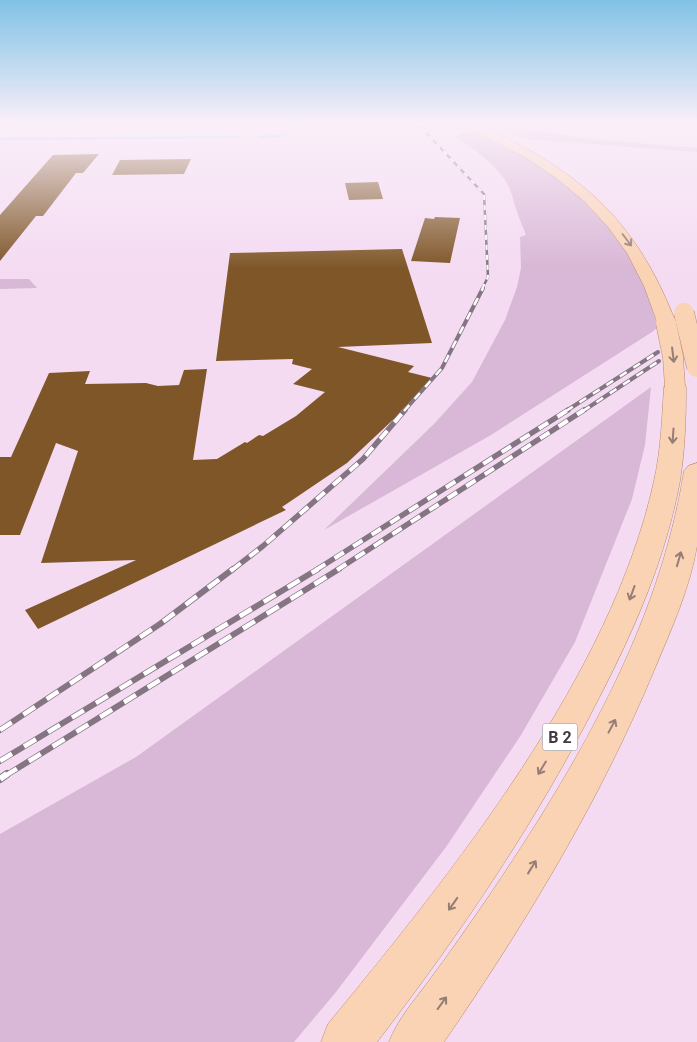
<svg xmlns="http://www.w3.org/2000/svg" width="697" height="1042" font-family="Roboto,sans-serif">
  <rect width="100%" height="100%" fill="#f4dbf2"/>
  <!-- green -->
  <g fill="#d9b7d6">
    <path d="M3 122H289L288 125 316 127V122H391L410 125 249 128C227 122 209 129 186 129 132 130 79 131 25 127L26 124C19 123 9 126 3 122Z"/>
    <polygon points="493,123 581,138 697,148 697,152 524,139 491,125"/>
    <path d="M474 132 508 144 578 192 623 243 645 287 658 327 652 332 491 435 324 530 434 424 472 382 505 320 517 287 521 268 520 237 526 235C521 222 515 208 512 195 505 169 475 151 456 136L463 133Z"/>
    <polygon points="29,279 37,288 0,289 0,279"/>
    <polygon points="651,387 645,445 632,499 575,642 521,735 446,847 336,992 294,1042 0,1042 0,834 136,757"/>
  </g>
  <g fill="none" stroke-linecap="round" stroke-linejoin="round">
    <!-- stream -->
    <g stroke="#85d8e3" stroke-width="2.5">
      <polyline points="290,126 291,122"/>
      <polyline points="27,127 86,122"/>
      <polyline points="259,137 282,136 289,132"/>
      <polyline points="0,139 239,137"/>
    </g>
  </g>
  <!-- building -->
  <g fill="#7f5628">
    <polygon points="99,154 83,173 76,173 43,216 36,216 0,261 0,215 53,155"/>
    <polygon points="191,159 184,174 112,175 120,160"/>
    <polygon points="378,182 383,199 349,200 345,183"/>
    <polygon points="435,217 460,218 450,263 411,261 425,218 434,219"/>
    <polygon points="402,249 432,343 338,347 414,366 408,372 432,378 397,416 347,463 282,507 286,510 38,629 25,610 136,560 41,563 78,451 56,443 20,535 0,535 0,457 11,457 49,373 90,371 85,384 146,383 158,386 179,385 184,370 207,369 193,460 217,459 245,442 247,443 259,435 263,436 296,416 325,392 293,384 312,369 292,364 293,359 216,361 230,253"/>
  </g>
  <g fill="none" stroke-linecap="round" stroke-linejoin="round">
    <defs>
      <g id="primary">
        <path d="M456 122C477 122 497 133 516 143 598 186 643 237 676 323L673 327H659L644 286 627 253 608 227 584 201 556 178 525 157Z"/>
        <path d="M675 380 683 382 686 387C686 418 685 450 680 481 666 557 635 628 600 696 538 819 461 933 377 1042H321L328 1024C453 872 611 676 654 481 661 450 662 418 664 387L667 382Z"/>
        <path d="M697 463C697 490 697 520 697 546 690 588 671 630 655 668 600 801 525 924 444 1042H389C398 1019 413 1002 428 982 449 954 469 925 489 896 576 767 659 627 684 471L688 466Z"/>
      </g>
    </defs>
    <!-- primary casing -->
    <use href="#primary" stroke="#b88a6c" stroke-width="1"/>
    <!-- primary -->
    <use href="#primary" fill="#fad3b5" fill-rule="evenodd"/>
    <defs>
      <polyline id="rail-far4" points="416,122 484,194 488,277 482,289"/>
      <g id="rail-far3">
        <polyline points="404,411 442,368 483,288"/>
        <polyline points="566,411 658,352"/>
        <polyline points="583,411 659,361"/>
      </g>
      <g id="rail-far2">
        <polyline points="232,570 263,546 363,459 405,410"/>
        <polyline points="316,570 568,410"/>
        <polyline points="337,570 584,410"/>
      </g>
      <g id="rail-far1">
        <polyline points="0,730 160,624 233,569"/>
        <polyline points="0,761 318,569"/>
        <polyline points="5,776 339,569"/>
      </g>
      <polyline id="rail" points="0,779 7,774"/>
    </defs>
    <!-- rail-far4 casing -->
    <use href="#rail-far4" stroke="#857583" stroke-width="2.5"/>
    <!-- rail-far3 casing -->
    <use href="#rail-far3" stroke="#857583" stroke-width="4"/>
    <!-- rail-far2 casing -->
    <use href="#rail-far2" stroke="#857583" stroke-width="5.5"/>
    <!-- rail-far1 casing -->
    <use href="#rail-far1" stroke="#857583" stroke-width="6"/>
    <!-- rail casing -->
    <use href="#rail" stroke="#857583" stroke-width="8"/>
    <!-- rail-far4 -->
    <use href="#rail-far4" stroke="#fff" stroke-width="2" stroke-dasharray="5" stroke-linecap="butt"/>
    <!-- rail-far3 -->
    <use href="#rail-far3" stroke="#fff" stroke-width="2.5" stroke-dasharray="8" stroke-linecap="butt"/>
    <!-- rail-far2 -->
    <use href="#rail-far2" stroke="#fff" stroke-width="4" stroke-dasharray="11" stroke-linecap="butt"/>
    <!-- rail-far1 -->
    <use href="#rail-far1" stroke="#fff" stroke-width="4.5" stroke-dasharray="14" stroke-linecap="butt"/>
    <!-- rail -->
    <use href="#rail" stroke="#fff" stroke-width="6" stroke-dasharray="18" stroke-linecap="butt"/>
    <defs>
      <g id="primary-bridge">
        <polyline points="684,313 697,367"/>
        <polyline points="666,323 673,357 675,387"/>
      </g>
    </defs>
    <!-- primary-bridge casing -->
    <use href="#primary-bridge" stroke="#b88a6c" stroke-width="21" stroke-linecap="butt"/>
    <!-- primary-bridge -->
    <use href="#primary-bridge" stroke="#fad3b5" stroke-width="20"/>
  </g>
  <!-- one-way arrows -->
  <defs><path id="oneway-shaft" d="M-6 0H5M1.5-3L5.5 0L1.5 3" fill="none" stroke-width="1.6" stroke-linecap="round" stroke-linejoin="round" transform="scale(1.25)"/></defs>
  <g stroke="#957e76">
    <use href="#oneway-shaft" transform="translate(627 240) rotate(53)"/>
    <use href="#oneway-shaft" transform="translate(673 355) rotate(83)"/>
    <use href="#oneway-shaft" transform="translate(673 436) rotate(94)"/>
    <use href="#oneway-shaft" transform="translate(679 559) rotate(-74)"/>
    <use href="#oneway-shaft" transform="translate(632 593) rotate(110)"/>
    <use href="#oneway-shaft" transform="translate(612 726) rotate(-62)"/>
    <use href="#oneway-shaft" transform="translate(542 768) rotate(121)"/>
    <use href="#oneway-shaft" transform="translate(532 867) rotate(-58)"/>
    <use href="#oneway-shaft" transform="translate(453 904) rotate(125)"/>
    <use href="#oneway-shaft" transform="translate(442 1003) rotate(-54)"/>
  </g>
  <!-- sky -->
  <linearGradient id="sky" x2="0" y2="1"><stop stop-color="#80c2e6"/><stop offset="0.46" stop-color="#faeff9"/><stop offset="1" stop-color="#faeff9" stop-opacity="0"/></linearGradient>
  <rect width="697" height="268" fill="url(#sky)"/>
  <g text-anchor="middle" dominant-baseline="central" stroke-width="5" stroke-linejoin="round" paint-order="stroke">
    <!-- shield labels -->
    <rect fill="#fff" stroke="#7b747b" stroke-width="1" x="542.5" y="723.5" width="35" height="27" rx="4"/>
    <g font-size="16" font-weight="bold" fill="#433942">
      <text x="560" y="737">B 2</text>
    </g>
  </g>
</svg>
